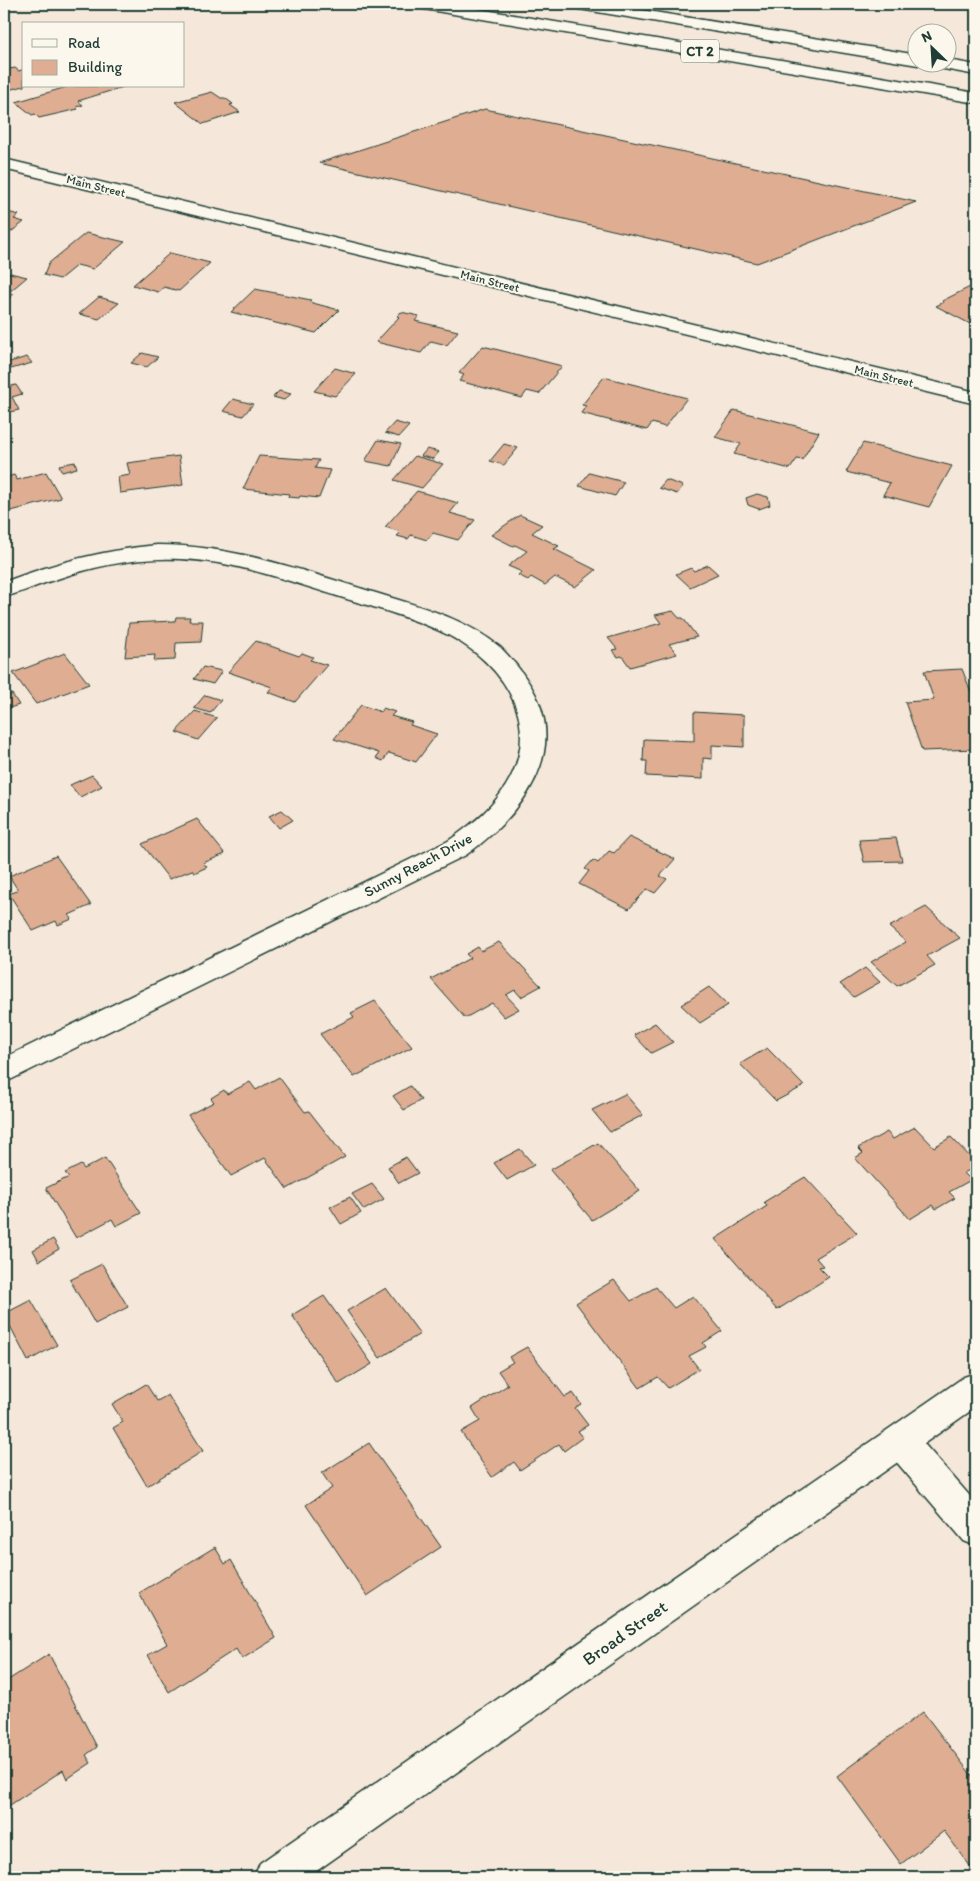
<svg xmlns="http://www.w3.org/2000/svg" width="980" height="1881" font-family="Itim,sans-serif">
  <rect width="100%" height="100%" fill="#f5e8da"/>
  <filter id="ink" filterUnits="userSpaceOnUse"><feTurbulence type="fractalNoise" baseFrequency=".02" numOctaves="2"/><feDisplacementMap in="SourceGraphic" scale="10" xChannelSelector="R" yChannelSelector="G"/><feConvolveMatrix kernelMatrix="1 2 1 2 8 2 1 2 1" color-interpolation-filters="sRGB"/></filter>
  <g filter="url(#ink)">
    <!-- building -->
    <g fill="#dfad92" stroke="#1f3d34">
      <polygon points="15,68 19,71 24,69 24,86 4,91 4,70"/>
      <polygon points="70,86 123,87 78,101 83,105 76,107 78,109 39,118 35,114 32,115 16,102"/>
      <polygon points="212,92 221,98 225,98 233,104 230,105 240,112 203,124 175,102"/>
      <polygon points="485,109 916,202 757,263 319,163"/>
      <polygon points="4,211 19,215 14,219 24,222 7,235 4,235"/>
      <polygon points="86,233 125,242 93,269 77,265 60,279 44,275 49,263"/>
      <polygon points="170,253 210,263 179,291 164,287 158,292 133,285"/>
      <polygon points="10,273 27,277 8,293 14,294 4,303 4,278"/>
      <polygon points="976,284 976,327 936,306 944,302 942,301"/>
      <polygon points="255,289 311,300 309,302 339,310 316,333 231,312"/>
      <polygon points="99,297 119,303 99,319 79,314"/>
      <polygon points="401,312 419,316 415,321 458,331 447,345 431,341 421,353 376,342 399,317 397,316"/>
      <polygon points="483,346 562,366 539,394 527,391 522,398 459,381 464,375 459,373"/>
      <polygon points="142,353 158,357 147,367 131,363"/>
      <polygon points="27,357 32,363 11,369 6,363"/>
      <polygon points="335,368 356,374 335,396 314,391"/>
      <polygon points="604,377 687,398 665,427 652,423 647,430 581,413 586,406 582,405"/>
      <polygon points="6,385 7,387 16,385 22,394 12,397 19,410 4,413 4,386"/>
      <polygon points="279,391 291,394 284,400 273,397"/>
      <polygon points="233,399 253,404 243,416 223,411"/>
      <polygon points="734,410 819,432 802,460 797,459 790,469 734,454 741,444 715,437"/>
      <polygon points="395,422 409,426 399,437 385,433"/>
      <polygon points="378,440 401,444 391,466 365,461"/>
      <polygon points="863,443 952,466 929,507 883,495 890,483 846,472"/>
      <polygon points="504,444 518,448 504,465 490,461"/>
      <polygon points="427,449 439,452 433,459 421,456"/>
      <polygon points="179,456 183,485 120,493 118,477 130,475 127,463"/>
      <polygon points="259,456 319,460 315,468 330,470 319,498 300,496 299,498 288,497 289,494 243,489"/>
      <polygon points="415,456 443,464 422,488 394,480"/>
      <polygon points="75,462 77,468 62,472 59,465"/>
      <polygon points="46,472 61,498 11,511 4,498 4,478 14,475 17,480"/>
      <polygon points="589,473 624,482 615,496 579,486"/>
      <polygon points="666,480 683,486 677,494 659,488"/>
      <polygon points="417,491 458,503 450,513 475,520 458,540 433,533 427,540 411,535 408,539 397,536 401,532 385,527"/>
      <polygon points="757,494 768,497 770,505 759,509 748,505 746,498"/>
      <polygon points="520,515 542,525 532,533 559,546 554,549 596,570 575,587 555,577 545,585 531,577 528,580 518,575 522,572 508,566 527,551 515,545 513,546 491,535"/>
      <polygon points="708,565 718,574 690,587 676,574 691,568 694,571"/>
      <polygon points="673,611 679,618 683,618 697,637 669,644 677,654 630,667 622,656 618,657 612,650 617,649 608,638 661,623 655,615"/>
      <polygon points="176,617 190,617 189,621 203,621 201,642 176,643 175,660 154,661 155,655 125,657 129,623 175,621"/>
      <polygon points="256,641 299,656 302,653 313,657 310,660 327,665 295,702 268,692 272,687 228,672"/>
      <polygon points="65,653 89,684 36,704 13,673"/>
      <polygon points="203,667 222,671 213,684 194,679"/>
      <polygon points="962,669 975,702 969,702 976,721 976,749 922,751 905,702 934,700 924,671"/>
      <polygon points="12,694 19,705 6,709 4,697"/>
      <polygon points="205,695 221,700 210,713 194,708"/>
      <polygon points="361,705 381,712 383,708 395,712 391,716 412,722 410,725 437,734 416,762 389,753 383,761 376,758 379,753 334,739"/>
      <polygon points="195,711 217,718 198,740 176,732"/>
      <polygon points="694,712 744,715 744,747 712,745 712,759 703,758 703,779 646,776 647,761 643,761 644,739 694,741"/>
      <polygon points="92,775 102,786 80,797 70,785"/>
      <polygon points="282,810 293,820 279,828 269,816"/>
      <polygon points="197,819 225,854 203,863 207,867 194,873 192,870 169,879 142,844"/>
      <polygon points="629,837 675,859 660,876 667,879 655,893 647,889 629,909 579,884 589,871 585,869 593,860 598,863 609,851 614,853"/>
      <polygon points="896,838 902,861 864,862 859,840"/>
      <polygon points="56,856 91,905 69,915 72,919 58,925 56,921 33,931 9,894 18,890 9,876"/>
      <polygon points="926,907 960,938 927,956 935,965 897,986 871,962 906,942 889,927"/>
      <polygon points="499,942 541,986 521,997 515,990 506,995 519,1009 504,1017 492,1003 465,1018 431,979 470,958 466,954 478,947 481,951"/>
      <polygon points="865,968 880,982 854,997 840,984"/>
      <polygon points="709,987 728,1005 700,1023 681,1005"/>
      <polygon points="375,1001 412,1047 354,1077 320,1034 354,1017 351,1013"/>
      <polygon points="655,1023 673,1042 651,1053 634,1035"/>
      <polygon points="767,1048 804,1086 776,1101 740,1064"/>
      <polygon points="279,1077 305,1112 309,1111 345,1157 287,1189 265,1158 231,1176 188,1115 214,1102 211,1098 224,1090 227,1094 250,1082 256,1090"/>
      <polygon points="410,1086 421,1100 404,1110 393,1096"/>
      <polygon points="625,1094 643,1115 610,1132 592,1110"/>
      <polygon points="915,1127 934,1147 951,1137 976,1163 976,1166 964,1173 971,1180 949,1192 955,1198 936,1209 933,1205 910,1219 855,1158 863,1153 858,1148 887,1132 893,1139"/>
      <polygon points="598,1143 640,1191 592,1220 550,1170"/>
      <polygon points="520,1149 534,1165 507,1180 494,1163"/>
      <polygon points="406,1157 418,1173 399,1183 388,1167"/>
      <polygon points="105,1158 141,1213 116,1226 112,1219 76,1238 46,1188 69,1177 65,1173 81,1165 84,1169"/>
      <polygon points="805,1177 857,1233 816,1258 823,1266 819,1267 829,1277 777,1310 715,1239 767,1206 764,1202"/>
      <polygon points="372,1184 384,1199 364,1210 352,1194"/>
      <polygon points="350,1197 361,1213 341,1224 330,1207"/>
      <polygon points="53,1239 59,1249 39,1261 33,1250"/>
      <polygon points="102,1264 128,1307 95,1324 70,1280"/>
      <polygon points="614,1280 631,1301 656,1287 674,1308 693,1296 722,1331 703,1343 706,1347 689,1356 699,1369 668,1388 658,1377 640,1388 576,1303"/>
      <polygon points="386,1288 420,1334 380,1358 347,1311"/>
      <polygon points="324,1296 372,1364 339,1384 292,1315"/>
      <polygon points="31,1300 57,1345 28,1361 4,1314"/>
      <polygon points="527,1347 565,1397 573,1393 581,1404 575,1408 588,1425 578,1431 583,1437 564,1451 559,1444 520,1470 514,1462 492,1477 461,1432 480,1421 472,1408 508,1385 498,1371 513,1362 509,1357"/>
      <polygon points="146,1384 157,1401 168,1395 203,1451 147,1486 113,1428 123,1422 112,1404"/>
      <polygon points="369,1443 441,1547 367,1596 306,1505 332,1488 322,1473"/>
      <polygon points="215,1547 225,1564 231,1560 276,1638 242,1659 236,1649 169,1692 148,1655 167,1644 139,1593"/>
      <polygon points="49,1654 97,1747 86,1755 91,1763 67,1779 63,1770 7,1807 4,1799 4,1680 5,1682"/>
      <polygon points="923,1712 976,1781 976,1874 944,1831 901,1864 837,1776"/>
    </g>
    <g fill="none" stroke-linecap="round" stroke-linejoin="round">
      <defs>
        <g id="street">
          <path d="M157 545C229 545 295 568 363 589 410 604 462 615 501 648 511 658 520 669 527 680 574 749 523 814 466 855L4 1083V1058L448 841C467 828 487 813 501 793 546 731 509 667 448 635 412 617 372 607 334 595 284 579 233 561 180 559 137 557 94 566 54 580 37 585 21 593 4 597V582C54 563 104 550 157 545Z"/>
          <polygon points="900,1425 912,1430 976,1503 976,1546 964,1541 888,1452 883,1441 888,1430"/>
        </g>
        <g id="secondary">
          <polygon points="4,159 976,392 976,404 4,169"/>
          <polygon points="976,1373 976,1407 308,1877 254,1877 260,1863 964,1377"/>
        </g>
        <g id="highway">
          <polygon points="417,4 449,4 976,93 976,103 424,9 419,7"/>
          <polygon points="571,4 605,4 918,55 918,62 924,62 918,65 579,9 574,7"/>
          <polygon points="948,60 976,65 976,75 933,67 927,65 925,62 948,62"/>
        </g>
      </defs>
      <!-- street casing -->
      <use href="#street" stroke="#1f3d34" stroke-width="3"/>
      <!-- secondary casing -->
      <use href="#secondary" stroke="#1f3d34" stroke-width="3"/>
      <!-- highway casing -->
      <use href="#highway" stroke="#1f3d34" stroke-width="3"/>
      <!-- street -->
      <use href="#street" fill="#fbf7ec" fill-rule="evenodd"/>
      <!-- secondary -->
      <use href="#secondary" fill="#fbf7ec" fill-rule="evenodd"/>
      <!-- highway -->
      <use href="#highway" fill="#fbf7ec" fill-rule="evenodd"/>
    </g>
  </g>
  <g text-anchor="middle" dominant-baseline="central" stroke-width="4" stroke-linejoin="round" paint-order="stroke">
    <!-- far-street labels -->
    <g font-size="12" fill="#1f3d34" stroke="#fbf7ec">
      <text transform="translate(96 186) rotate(14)">Main Street</text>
      <text transform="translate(490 281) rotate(14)">Main Street</text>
      <text transform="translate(884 376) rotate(14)">Main Street</text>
    </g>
    <!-- shield labels -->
    <rect fill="#fbf7ec" stroke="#61756b" stroke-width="1" x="681" y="39.5" width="38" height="23" rx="4"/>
    <g font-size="14" font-weight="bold" fill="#1f3d34">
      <text x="700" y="51">CT 2</text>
    </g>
    <!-- street labels -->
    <g font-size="15" fill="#1f3d34" stroke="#fbf7ec">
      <text transform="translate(418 865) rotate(-28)">Sunny Reach Drive</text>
    </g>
    <!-- near-street labels -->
    <g font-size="18" fill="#1f3d34" stroke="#fbf7ec">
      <text transform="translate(625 1633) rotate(-35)">Broad Street</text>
    </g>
  </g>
  <!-- margin -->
  <rect width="980" height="1881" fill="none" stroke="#fbf7ec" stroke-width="20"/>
  <rect x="10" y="10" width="960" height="1861" fill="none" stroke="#1f3d34" stroke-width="2" filter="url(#ink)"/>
  <!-- legend -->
  <rect x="22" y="22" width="162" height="65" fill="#fbf7ec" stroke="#a3ada2"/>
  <rect x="32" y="39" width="25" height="8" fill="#fbf7ec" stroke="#a3ada2"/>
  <text x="68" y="48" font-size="15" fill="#1f3d34">Road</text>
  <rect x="32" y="60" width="25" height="15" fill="#dfad92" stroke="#a3ada2"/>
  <text x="68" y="72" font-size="15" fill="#1f3d34">Building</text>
  <!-- north arrow -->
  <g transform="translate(932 48) rotate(335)"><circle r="24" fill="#fbf7ec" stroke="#a3ada2"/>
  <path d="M0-4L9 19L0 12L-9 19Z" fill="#1f3d34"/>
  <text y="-8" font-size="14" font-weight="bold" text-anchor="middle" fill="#1f3d34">N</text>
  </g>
</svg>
